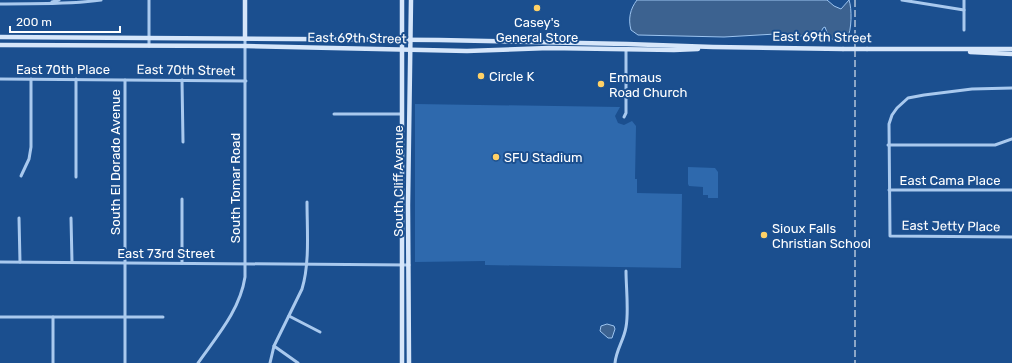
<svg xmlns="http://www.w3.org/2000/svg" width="1012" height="363" font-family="Rubik,sans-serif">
  <rect width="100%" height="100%" fill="#1b4f8f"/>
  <!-- green -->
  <g fill="#2e69ad">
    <polygon points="415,104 620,107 615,116 618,123 624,125 632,121 636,126 635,179 637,179 637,193 682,194 681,268 485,265 485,261 415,262"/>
    <polygon points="688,167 715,168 718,172 718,198 708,198 708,195 703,195 703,187 689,186 688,184"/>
  </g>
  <!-- water -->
  <g fill="#3c6290" stroke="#9cc4f0">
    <path d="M637 0H827L834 6 841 9 849 0C852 8 852 31 847 38L835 40 829 38 825 27 823 28 819 36 816 37 776 34 724 37 638 35 631 30C628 19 630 9 637 0Z"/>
    <polygon points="607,324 614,326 615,329 612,338 608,338 600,331 601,326"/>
  </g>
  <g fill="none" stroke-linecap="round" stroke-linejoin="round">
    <!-- street -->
    <g stroke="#a9c9ee" stroke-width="3">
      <polyline points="902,0 964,10"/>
      <polyline points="52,2 59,0"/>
      <path d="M0 4C34 3 67 5 101 0"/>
      <polyline points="964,30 964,0"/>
      <polyline points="149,46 149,0"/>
      <polyline points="0,79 246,81"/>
      <polyline points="76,79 76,177"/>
      <polyline points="125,80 125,363"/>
      <polyline points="182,80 183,142"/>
      <polyline points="1012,88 972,89 924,95 908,98 897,108 892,115 889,124 890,236 1012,237"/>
      <polyline points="334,114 402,114"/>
      <polyline points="624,117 626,113 626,49"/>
      <polyline points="888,145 995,145 1012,139"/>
      <polyline points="21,176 29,159 31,147 31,79"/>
      <polyline points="889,190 1012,190"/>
      <polyline points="19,218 20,262"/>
      <polyline points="71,218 72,262"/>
      <polyline points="0,262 409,265"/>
      <polyline points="182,263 182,199"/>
      <polyline points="289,316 320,332"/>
      <polyline points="0,317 163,317"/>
      <polyline points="53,317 53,363"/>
      <polyline points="274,346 298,363"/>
      <path d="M198 363C217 336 240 310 245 277V39"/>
      <path d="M270 363 274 346 302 289C310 263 307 229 307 202"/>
      <path d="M615 363C616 350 624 340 626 327 629 312 626 287 626 271"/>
    </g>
    <!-- secondary -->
    <g stroke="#d6e6fa" stroke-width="4.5">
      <polyline points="245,0 245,39"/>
      <polyline points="0,37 439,40 627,44 713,47 843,49"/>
      <polyline points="0,45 245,46 467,51 549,48 674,50 698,49"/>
      <polyline points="867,49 1012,49"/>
      <polyline points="970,52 1012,54"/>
      <polyline points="402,363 402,0"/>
      <polyline points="409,363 408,205 411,0"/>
    </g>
    <!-- rail -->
    <polyline stroke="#fff" stroke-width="1" stroke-dasharray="7 3" stroke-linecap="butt" points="855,0 855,363"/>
    <!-- secondary-bridge -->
    <polyline stroke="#d6e6fa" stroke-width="4.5" points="843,49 867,49"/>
  </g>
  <!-- markers -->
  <g fill="#ffd166" stroke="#1b4f8f" stroke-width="1.5">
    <circle cx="537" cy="8" r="4"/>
    <circle cx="481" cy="76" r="4"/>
    <circle cx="601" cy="84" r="4"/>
    <circle cx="496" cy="157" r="4"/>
    <circle cx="764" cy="235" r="4"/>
  </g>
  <g text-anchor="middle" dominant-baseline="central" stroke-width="4" stroke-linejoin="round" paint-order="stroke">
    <!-- poi labels -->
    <g font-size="13" fill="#fff" stroke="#1b4f8f" text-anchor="start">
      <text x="537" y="22" text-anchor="middle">Casey's<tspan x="537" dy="15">General Store</tspan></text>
      <text x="489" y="76">Circle K</text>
      <text x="609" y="77">Emmaus<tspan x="609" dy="15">Road Church</tspan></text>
      <text x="504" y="157">SFU Stadium</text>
      <text x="772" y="228">Sioux Falls<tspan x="772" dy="15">Christian School</tspan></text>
    </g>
    <!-- street labels -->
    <g font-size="13" fill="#fff" stroke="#1b4f8f">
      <text transform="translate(822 37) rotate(1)">East 69th Street</text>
      <text transform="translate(357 38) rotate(1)">East 69th Street</text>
      <text x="63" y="69">East 70th Place</text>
      <text transform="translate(186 70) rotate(1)">East 70th Street</text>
      <text transform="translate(115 162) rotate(-90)">South El Dorado Avenue</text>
      <text x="950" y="180">East Cama Place</text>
      <text transform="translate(398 181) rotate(-90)">South Cliff Avenue</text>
      <text transform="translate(235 188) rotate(-90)">South Tomar Road</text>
      <text transform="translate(951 226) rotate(1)">East Jetty Place</text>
      <text x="166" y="253">East 73rd Street</text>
    </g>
  </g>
  <!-- scale -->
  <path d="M10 26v6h110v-6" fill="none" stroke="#ffffff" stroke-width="2"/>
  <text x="16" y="26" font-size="12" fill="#ffffff" stroke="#1b4f8f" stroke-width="3" paint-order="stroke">200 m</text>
</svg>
